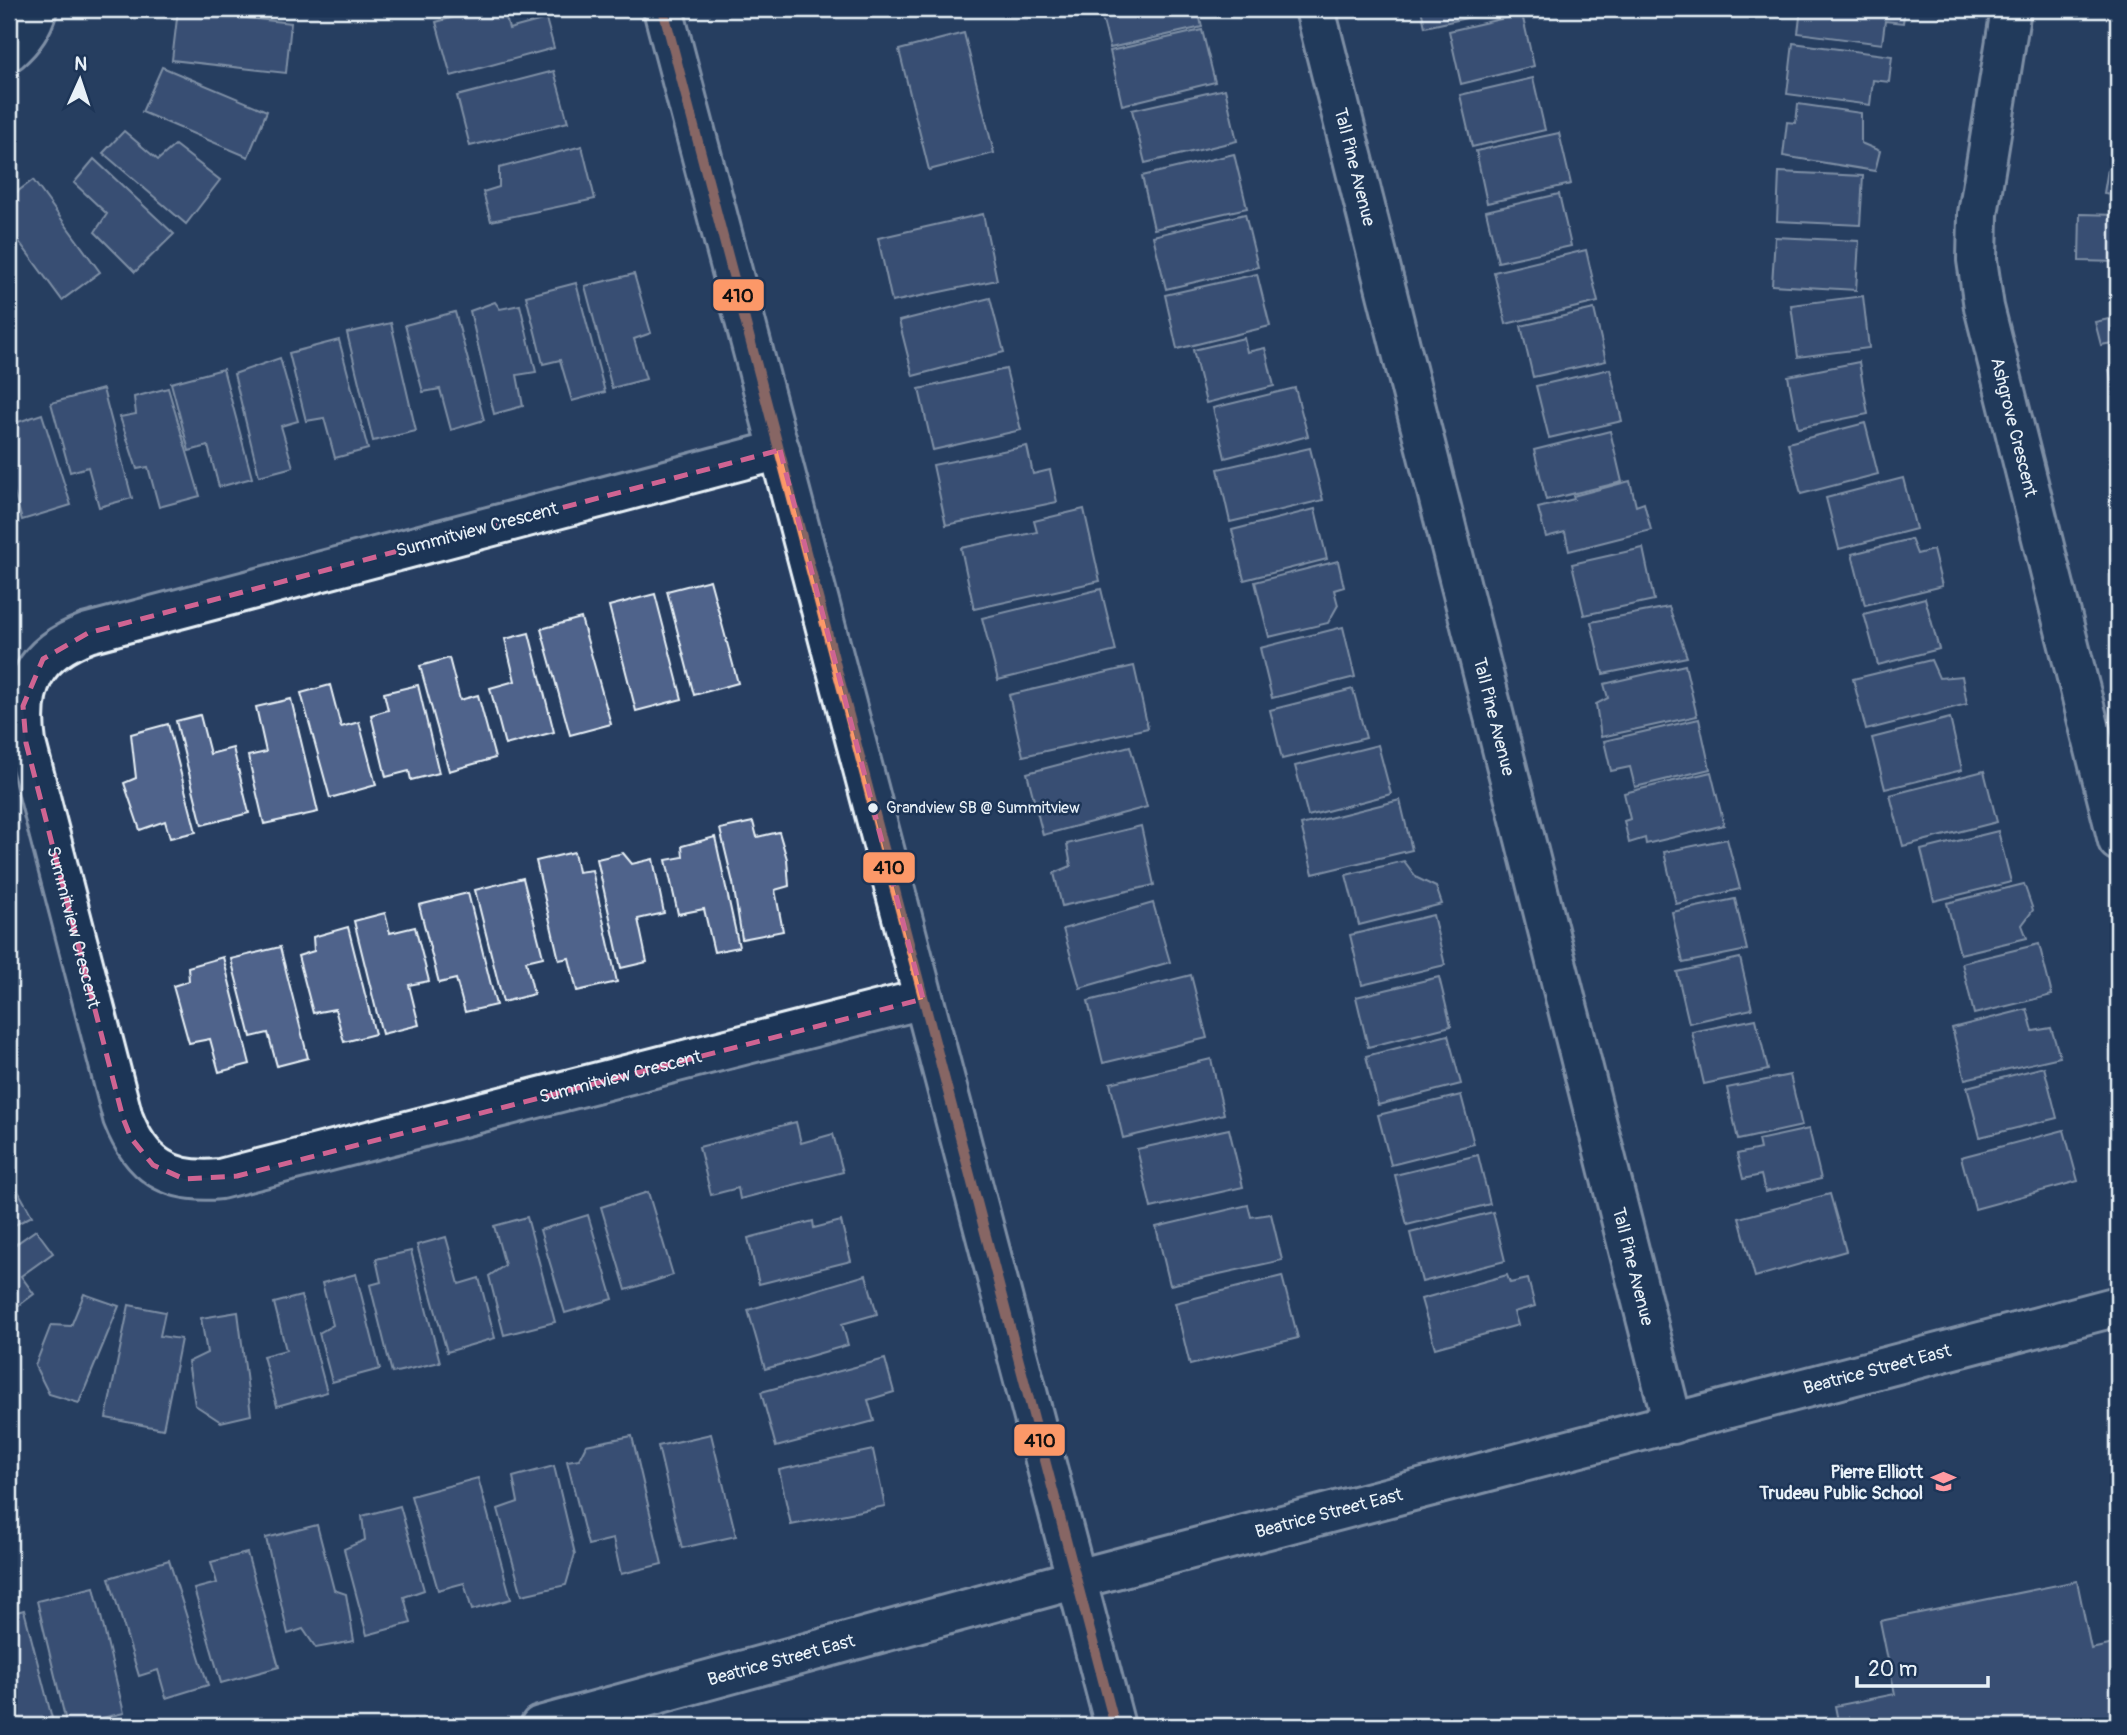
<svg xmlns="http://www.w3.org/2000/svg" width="2127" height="1735" font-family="Pangolin,sans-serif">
  <rect width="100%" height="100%" fill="#273e61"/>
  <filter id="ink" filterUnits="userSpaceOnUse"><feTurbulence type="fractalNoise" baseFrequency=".0143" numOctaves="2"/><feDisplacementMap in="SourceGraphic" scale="14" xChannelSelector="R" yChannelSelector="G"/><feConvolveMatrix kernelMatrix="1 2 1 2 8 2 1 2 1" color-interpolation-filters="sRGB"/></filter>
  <g filter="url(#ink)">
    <!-- building -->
    <g fill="#50648b" stroke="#e8f1f8" stroke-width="2">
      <polygon points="483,9 504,9 509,29 546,19 554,48 451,76 436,22"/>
      <polygon points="1100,9 1198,9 1202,27 1110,48"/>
      <polygon points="1421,9 1508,9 1425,27"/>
      <polygon points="1801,9 1905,9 1903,23 1885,21 1882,44 1798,33"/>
      <polygon points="178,10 291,23 286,73 172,60"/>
      <polygon points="1522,14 1534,66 1461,84 1449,31"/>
      <polygon points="1202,30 1215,82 1122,105 1110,51"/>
      <polygon points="964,33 994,153 929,170 899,50"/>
      <polygon points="1793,43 1892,56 1889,82 1873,80 1870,105 1787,94"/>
      <polygon points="162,67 267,111 248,157 142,112"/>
      <polygon points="554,71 568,122 470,146 457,96"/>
      <polygon points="1533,78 1545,130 1472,147 1460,95"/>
      <polygon points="2112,82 2118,83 2118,110 2111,107"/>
      <polygon points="1225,89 1237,141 1145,163 1132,110"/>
      <polygon points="1798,104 1861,113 1861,143 1880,151 1875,171 1783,156 1787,122 1796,123"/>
      <polygon points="124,131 158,160 175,145 220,180 186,224 103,153"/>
      <polygon points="1559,133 1571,184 1487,203 1476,151"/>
      <polygon points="2112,145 2118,146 2118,195 2104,193"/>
      <polygon points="582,146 595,199 491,221 483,192 499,187 499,168"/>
      <polygon points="1234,154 1247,208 1154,229 1142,176"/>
      <polygon points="94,159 174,234 135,272 95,232 107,214 74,183"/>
      <polygon points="1779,172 1863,176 1860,225 1777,221"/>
      <polygon points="33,180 100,272 62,300 9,228 9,198"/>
      <polygon points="1559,194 1571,246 1498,262 1486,211"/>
      <polygon points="983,214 997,280 892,302 878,238"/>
      <polygon points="1245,214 1258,267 1166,289 1153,236"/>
      <polygon points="2080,214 2118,215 2118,262 2079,261"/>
      <polygon points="1775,237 1859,241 1856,290 1772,285"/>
      <polygon points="1586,250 1598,302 1506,324 1494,272"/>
      <polygon points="634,274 651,333 634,339 646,379 612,388 585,286"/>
      <polygon points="1257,274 1270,326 1177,349 1165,295"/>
      <polygon points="576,283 605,392 572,401 560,360 543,364 526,296"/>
      <polygon points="1863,296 1869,348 1798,357 1791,305"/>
      <polygon points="990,298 1004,352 913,376 899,321"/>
      <polygon points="495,302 500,309 520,305 536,372 517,375 523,406 494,414 470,311"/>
      <polygon points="1594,309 1606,361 1533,377 1521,326"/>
      <polygon points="455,312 484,420 451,430 440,389 423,392 405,325"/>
      <polygon points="2118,317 2118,342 2101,345 2095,322"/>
      <polygon points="391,323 416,431 373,441 347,333"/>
      <polygon points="1244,338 1247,352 1265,348 1274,386 1206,403 1193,350"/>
      <polygon points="339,340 368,449 335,458 324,418 306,421 289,353"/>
      <polygon points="280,358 298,421 281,426 293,467 259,476 234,374"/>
      <polygon points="1859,362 1868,414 1798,428 1788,376"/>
      <polygon points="2118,365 2118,418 2117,418 2109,367"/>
      <polygon points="223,369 252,478 219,487 208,446 189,451 171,383"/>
      <polygon points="1006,369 1021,430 933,450 919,389"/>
      <polygon points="1610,369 1622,421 1549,438 1536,386"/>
      <polygon points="168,388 200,496 159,507 148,467 137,469 120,417 136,414 134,397"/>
      <polygon points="1295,388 1308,436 1225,458 1213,408"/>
      <polygon points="103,389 132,498 99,507 88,467 70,472 51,403"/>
      <polygon points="42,414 71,505 22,520 9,475 9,425"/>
      <polygon points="1865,423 1878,474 1801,494 1788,443"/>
      <polygon points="1610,431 1622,482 1546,500 1534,450"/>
      <polygon points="1027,446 1033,474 1050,470 1057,502 946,525 933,465"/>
      <polygon points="1310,448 1323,500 1230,522 1218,469"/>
      <polygon points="1903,478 1916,529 1839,549 1826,498"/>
      <polygon points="1630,481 1636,506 1644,503 1651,530 1569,551 1565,532 1546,537 1538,508 1574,499 1573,496"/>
      <polygon points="1084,509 1100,581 974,609 961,548 1037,532 1034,521"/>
      <polygon points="1315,509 1327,559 1244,580 1232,530"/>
      <polygon points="1911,539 1917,554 1933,550 1942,586 1865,605 1852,554"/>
      <polygon points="1643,548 1654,600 1584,615 1572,564"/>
      <polygon points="1338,561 1344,587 1334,590 1338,605 1328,623 1269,637 1255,582"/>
      <polygon points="710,580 738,683 694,695 667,591"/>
      <polygon points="1101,589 1116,651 998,680 982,618"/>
      <polygon points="655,594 682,699 636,711 609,606"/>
      <polygon points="1925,598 1939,649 1878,665 1864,614"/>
      <polygon points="1669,607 1687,657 1603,674 1591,622"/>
      <polygon points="581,618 611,724 570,735 541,629"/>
      <polygon points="1343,627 1355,677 1272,698 1260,648"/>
      <polygon points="529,633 554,732 505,745 490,688 515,681 505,639"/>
      <polygon points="449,658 460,700 478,695 495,758 449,771 420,666"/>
      <polygon points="1931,660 1939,678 1962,676 1967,704 1866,730 1853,679"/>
      <polygon points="1685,665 1697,716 1601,737 1596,704 1608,698 1604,684"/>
      <polygon points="1134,666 1148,728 1023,756 1009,695"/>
      <polygon points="330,685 341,727 359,722 376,785 330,798 301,693"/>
      <polygon points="418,685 439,773 411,780 409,771 386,777 371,715 388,710 384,693"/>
      <polygon points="1353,689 1366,738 1282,759 1270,710"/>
      <polygon points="291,699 318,812 264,824 248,756 266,752 256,707"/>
      <polygon points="200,715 210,754 233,748 249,813 202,825 176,721"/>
      <polygon points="1950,718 1962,770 1885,789 1872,738"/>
      <polygon points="1699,719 1710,769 1635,787 1630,767 1611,771 1604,741"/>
      <polygon points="168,724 196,832 170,838 165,821 140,830 124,783 136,778 131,734"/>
      <polygon points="1378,745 1391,794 1308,816 1295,766"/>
      <polygon points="1130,746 1147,807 1043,835 1027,773"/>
      <polygon points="1984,771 1997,822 1903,846 1890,795"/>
      <polygon points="1711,772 1724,825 1646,844 1645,838 1629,843 1624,821 1630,819 1624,793"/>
      <polygon points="1400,800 1412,850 1313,874 1301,825"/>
      <polygon points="753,822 757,837 779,832 787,859 789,886 775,890 783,931 742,939 733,883 720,829"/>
      <polygon points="1141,826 1154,885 1062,906 1054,873 1071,866 1067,844"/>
      <polygon points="1998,831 2011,882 1934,901 1921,850"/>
      <polygon points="715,837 739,947 714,952 704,909 678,914 666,860 683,857 682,846"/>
      <polygon points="1727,839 1740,889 1676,904 1664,852"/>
      <polygon points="574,852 578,872 592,870 617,982 577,991 569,958 559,960 536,861"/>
      <polygon points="623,853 632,864 653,859 664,913 638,919 647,962 621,968 597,859"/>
      <polygon points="1404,861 1417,878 1436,887 1442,904 1359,925 1346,875"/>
      <polygon points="523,878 543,957 526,961 534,994 503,1002 475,890"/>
      <polygon points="2024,884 2033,910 2022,925 2027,938 1960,954 1947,903"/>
      <polygon points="468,893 496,1005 465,1012 456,979 439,983 419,905"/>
      <polygon points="1735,899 1747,950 1683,963 1672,912"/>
      <polygon points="1153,903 1170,962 1080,988 1063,929"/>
      <polygon points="385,913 390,933 415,927 429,981 409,985 419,1025 382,1034 354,921"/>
      <polygon points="1433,915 1445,965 1362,985 1350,935"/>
      <polygon points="348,927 375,1034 344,1042 335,1009 313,1013 298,956 314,951 313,937"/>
      <polygon points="2039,944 2052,995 1974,1014 1962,963"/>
      <polygon points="280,947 308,1058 277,1066 268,1033 251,1037 231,959"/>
      <polygon points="223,957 250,1064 219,1072 210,1039 189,1043 173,986 189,981 188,967"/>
      <polygon points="1740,958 1752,1009 1689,1023 1677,972"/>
      <polygon points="1191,975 1207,1038 1103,1063 1088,1001"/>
      <polygon points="1439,977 1451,1026 1368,1047 1356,997"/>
      <polygon points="2027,1009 2033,1031 2051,1028 2060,1057 1965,1079 1952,1028"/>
      <polygon points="1756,1019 1768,1070 1704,1084 1692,1032"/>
      <polygon points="1448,1035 1461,1084 1378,1105 1366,1056"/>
      <polygon points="1211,1059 1224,1114 1123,1138 1110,1083"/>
      <polygon points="2044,1067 2057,1118 1980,1137 1967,1087"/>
      <polygon points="1790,1075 1802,1126 1738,1140 1727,1088"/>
      <polygon points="1461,1095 1474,1144 1391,1165 1378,1115"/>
      <polygon points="796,1122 801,1143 833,1134 843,1172 740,1199 738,1188 711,1195 699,1147"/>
      <polygon points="1229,1129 1243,1187 1151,1208 1137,1149"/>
      <polygon points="1809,1129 1821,1179 1765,1192 1761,1175 1743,1179 1737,1154 1760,1149 1758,1140"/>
      <polygon points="2064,1130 2078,1181 1975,1209 1961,1157"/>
      <polygon points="1478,1155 1490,1204 1407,1225 1395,1175"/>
      <polygon points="18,1191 32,1216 9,1228 9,1196"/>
      <polygon points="648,1192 673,1275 626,1290 601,1207"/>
      <polygon points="1830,1194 1846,1251 1755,1277 1739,1218"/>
      <polygon points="1248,1205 1251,1217 1271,1214 1282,1260 1170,1285 1156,1227"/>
      <polygon points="1493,1212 1505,1261 1422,1282 1410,1233"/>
      <polygon points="588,1215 613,1299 565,1313 540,1230"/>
      <polygon points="527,1217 555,1322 504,1335 489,1276 505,1265 494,1226"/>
      <polygon points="813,1221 814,1228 841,1221 851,1261 759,1284 748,1238"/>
      <polygon points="36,1230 53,1253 21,1276 34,1294 9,1313 9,1249"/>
      <polygon points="446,1237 459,1284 479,1278 495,1338 447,1352 417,1245"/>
      <polygon points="411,1251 440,1362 392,1373 370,1285 381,1282 376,1259"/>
      <polygon points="356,1274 380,1369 332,1382 319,1333 333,1325 322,1283"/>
      <polygon points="866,1275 877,1314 842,1324 848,1345 765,1369 748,1310"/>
      <polygon points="1507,1275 1510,1283 1528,1279 1535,1306 1514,1312 1518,1325 1435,1348 1421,1299"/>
      <polygon points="1282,1276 1298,1338 1190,1365 1175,1303"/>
      <polygon points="84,1294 119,1306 79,1403 49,1394 35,1366 51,1325 71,1326"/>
      <polygon points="301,1296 327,1392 277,1406 263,1356 286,1350 274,1303"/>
      <polygon points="129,1305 165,1312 160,1336 181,1339 163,1429 106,1418"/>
      <polygon points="238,1312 251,1415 221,1422 195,1405 188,1362 207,1353 201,1318"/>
      <polygon points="885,1359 894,1392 868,1400 874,1421 776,1447 761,1392"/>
      <polygon points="711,1434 736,1536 682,1548 658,1446"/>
      <polygon points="632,1436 662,1564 621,1574 613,1539 588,1545 567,1461 579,1459 586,1445"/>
      <polygon points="873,1450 885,1506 791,1525 779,1470"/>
      <polygon points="554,1466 575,1554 566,1585 522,1595 498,1509 518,1502 513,1477"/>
      <polygon points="478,1478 511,1599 472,1610 464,1583 438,1590 411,1496"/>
      <polygon points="400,1506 424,1590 404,1597 411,1623 367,1635 344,1549 365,1540 362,1516"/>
      <polygon points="317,1525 334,1590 346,1594 354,1641 316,1648 303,1629 288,1634 266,1538"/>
      <polygon points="247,1553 279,1667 221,1683 194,1589 217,1583 211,1562"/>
      <polygon points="169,1560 208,1685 166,1698 158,1670 139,1676 109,1578"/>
      <polygon points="2077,1581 2091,1649 2118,1643 2118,1726 1839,1726 1835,1706 1895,1694 1880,1621"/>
      <polygon points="94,1587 124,1713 67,1726 37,1601"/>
      <polygon points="24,1610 54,1726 11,1726 9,1722 9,1614"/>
    </g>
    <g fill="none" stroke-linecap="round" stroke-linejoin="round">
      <defs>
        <g id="minor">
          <polyline points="663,9 1115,1726"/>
          <path id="s1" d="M1315 9 1673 1424"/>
          <path id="s2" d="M2011 9 1978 214 1977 260 1984 307 2118 841"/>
          <path d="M9 51C23 39 32 27 37 9"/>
          <path id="s3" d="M780 450 88 633C34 653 18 686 26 743L123 1118C141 1165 169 1184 220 1179L923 999"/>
          <path id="s4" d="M540 1726 1077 1579 2118 1306"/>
        </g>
      </defs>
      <!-- minor casing -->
      <use href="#minor" stroke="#e8f1f8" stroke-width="44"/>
      <!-- minor -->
      <use href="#minor" stroke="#1d3557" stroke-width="38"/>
      <defs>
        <polyline id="bus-1" points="663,9 1115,1726"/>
      </defs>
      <!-- bus-1 casing -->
      <use href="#bus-1" stroke="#1d3557" stroke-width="16"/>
      <!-- bus-1 -->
      <use href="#bus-1" stroke="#fc9868" stroke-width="10"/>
    </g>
  </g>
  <!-- marked area -->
  <path d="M0 0H2127V1735H0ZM780 450 923 999 237 1176 184 1179 153 1165 131 1138 123 1118 26 743 23 706 43 659 88 633Z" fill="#273e61" fill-opacity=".55" fill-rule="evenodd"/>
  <path fill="none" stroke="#cf6492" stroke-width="5" stroke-dasharray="14 9" stroke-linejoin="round" d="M780 450 923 999 237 1176 184 1179 153 1165 131 1138 123 1118 26 743 23 706 43 659 88 633Z"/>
  <!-- icons -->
  <defs>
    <symbol id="school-bare" viewBox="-9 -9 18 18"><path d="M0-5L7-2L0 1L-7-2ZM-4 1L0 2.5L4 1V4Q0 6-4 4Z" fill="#ff9aa2" stroke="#1d3557" stroke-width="2.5" paint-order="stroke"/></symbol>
  </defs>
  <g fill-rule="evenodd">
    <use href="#school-bare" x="1926" y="1464" width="35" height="35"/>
  </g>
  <!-- markers -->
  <circle fill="#e8f1f8" stroke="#1d3557" stroke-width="2.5" cx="873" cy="808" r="6"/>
  <g text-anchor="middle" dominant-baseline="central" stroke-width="5" stroke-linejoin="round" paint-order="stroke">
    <!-- bus labels -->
    <g font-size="16" fill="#e8f1f8" stroke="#1d3557" text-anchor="start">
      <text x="886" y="808">Grandview SB @ Summitview</text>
    </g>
    <!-- street labels -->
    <g font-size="18" fill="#e8f1f8" stroke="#1d3557">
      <text stroke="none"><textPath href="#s1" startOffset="163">Tall Pine Avenue</textPath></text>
      <text stroke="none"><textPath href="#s2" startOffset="425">Ashgrove Crescent</textPath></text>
      <text transform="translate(477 530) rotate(-15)">Summitview Crescent</text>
      <text stroke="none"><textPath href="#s1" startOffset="730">Tall Pine Avenue</textPath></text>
      <text stroke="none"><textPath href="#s3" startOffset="1046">Summitview Crescent</textPath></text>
      <text stroke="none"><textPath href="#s3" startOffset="1782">Summitview Crescent</textPath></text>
      <text stroke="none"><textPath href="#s1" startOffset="1297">Tall Pine Avenue</textPath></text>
      <text stroke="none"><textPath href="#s4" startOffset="1384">Beatrice Street East</textPath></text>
      <text stroke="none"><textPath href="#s4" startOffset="817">Beatrice Street East</textPath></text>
      <text stroke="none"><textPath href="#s4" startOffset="250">Beatrice Street East</textPath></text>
    </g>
    <!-- poi labels -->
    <g font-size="18" font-weight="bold" fill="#e8f1f8" stroke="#1d3557" text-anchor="end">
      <text x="1923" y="1472">Pierre Elliott<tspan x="1923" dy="21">Trudeau Public School</tspan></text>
    </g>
  </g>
  <g stroke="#1d3557" stroke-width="2.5">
    <rect x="712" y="278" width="53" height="34" rx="7" fill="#fc9868"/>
    <rect x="862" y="851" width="54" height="33" rx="7" fill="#fc9868"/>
    <rect x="1013" y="1423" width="53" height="34" rx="7" fill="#fc9868"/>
  </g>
  <g font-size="19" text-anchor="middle" font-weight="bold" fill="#111">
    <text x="738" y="302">410</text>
    <text x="889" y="874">410</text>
    <text x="1040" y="1447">410</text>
  </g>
  <!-- margin -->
  <rect width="2127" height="1735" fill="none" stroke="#1d3557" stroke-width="35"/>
  <rect x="18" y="18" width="2092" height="1700" fill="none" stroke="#e8f1f8" stroke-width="2.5" filter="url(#ink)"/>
  <!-- north arrow -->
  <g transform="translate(80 80) rotate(3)" stroke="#1d3557" stroke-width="5" paint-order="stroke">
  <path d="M0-5L12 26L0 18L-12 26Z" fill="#e8f1f8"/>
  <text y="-10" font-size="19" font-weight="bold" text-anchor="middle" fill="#e8f1f8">N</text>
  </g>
  <!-- scale -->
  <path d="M1857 1676v10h131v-10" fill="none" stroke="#e8f1f8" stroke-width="3.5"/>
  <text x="1868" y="1676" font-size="21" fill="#e8f1f8" stroke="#1d3557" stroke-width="5" paint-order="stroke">20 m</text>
</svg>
